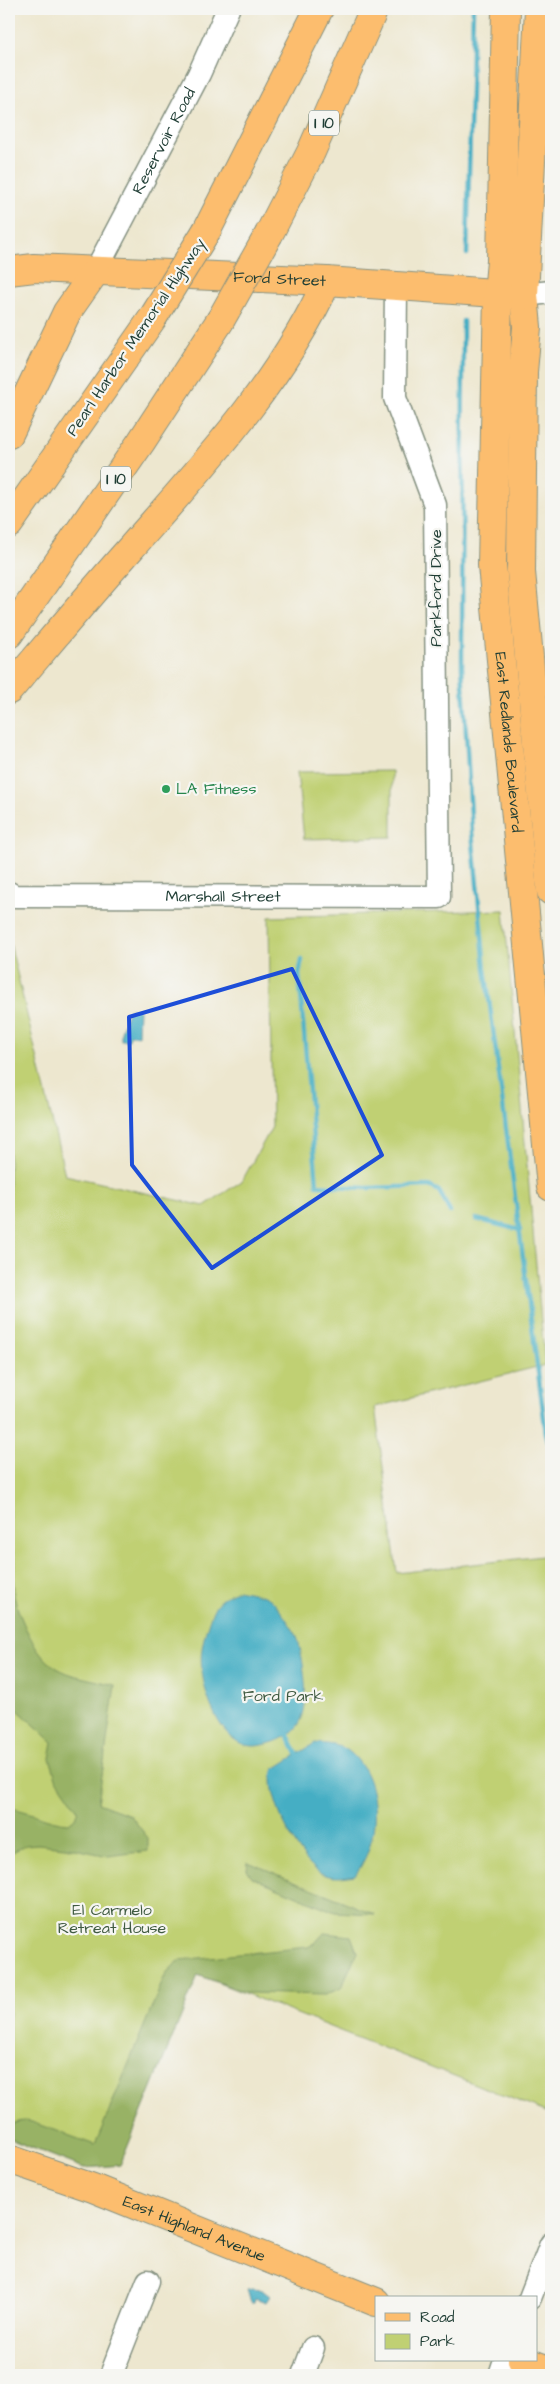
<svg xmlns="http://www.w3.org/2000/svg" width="560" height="2384" font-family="'Architects Daughter',sans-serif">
  <rect width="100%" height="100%" fill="#f6f6f2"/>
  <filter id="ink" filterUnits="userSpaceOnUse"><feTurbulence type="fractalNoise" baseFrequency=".02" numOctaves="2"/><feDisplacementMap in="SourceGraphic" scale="10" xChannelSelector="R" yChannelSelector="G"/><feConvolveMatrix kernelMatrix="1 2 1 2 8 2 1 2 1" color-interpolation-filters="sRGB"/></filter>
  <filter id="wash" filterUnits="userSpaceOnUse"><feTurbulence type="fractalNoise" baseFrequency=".0096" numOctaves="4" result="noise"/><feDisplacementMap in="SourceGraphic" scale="20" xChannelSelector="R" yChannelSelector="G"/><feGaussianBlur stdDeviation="1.12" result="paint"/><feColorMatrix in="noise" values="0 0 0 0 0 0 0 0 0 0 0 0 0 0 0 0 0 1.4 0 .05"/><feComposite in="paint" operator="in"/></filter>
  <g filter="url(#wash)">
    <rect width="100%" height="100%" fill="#ede7cf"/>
    <!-- green -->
    <g fill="#c0d073" stroke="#708654">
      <polygon points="392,771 392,837 304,839 297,772"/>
      <polygon points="504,910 545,1365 375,1407 397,1573 551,1555 551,2114 198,1975 120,2165 84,2168 9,2139 9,939 65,1175 204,1206 242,1181 272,1127 269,917"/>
    </g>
    <!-- forest -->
    <g fill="#98b265" stroke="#5c784c">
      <path d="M9 1540C18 1558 12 1574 14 1593 15 1605 21 1617 26 1629 50 1677 67 1673 115 1685L98 1803 130 1815 148 1838V1851L108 1856 66 1847 38 1844 26 1845 9 1854V1808C29 1810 47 1822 69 1823L75 1818 78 1810 56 1778 50 1758 53 1742 9 1702Z"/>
      <polygon points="248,1862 374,1914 335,1912 252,1877 247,1869"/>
      <polygon points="324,1933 351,1936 357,1952 341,1988 325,1995 248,1993 198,1975 120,2165 84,2168 10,2139 9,2130 14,2123 26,2120 95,2145 166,1973 180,1960 308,1947 315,1943"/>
    </g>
    <!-- water -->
    <g fill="#45aec4" stroke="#32767c">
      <polygon points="129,1009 139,1010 138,1035 130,1035 129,1040 121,1040 121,1031"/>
      <path d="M237 1590C246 1592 263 1594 270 1599 276 1603 294 1630 297 1636 303 1657 311 1703 300 1722 293 1737 270 1745 255 1746 217 1748 197 1678 202 1649 203 1639 211 1612 216 1605 221 1598 230 1594 237 1590Z"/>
      <path d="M315 1743C328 1744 342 1744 352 1754 383 1783 380 1843 355 1875 342 1877 333 1879 321 1873 299 1862 263 1792 274 1769Z"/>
      <polygon points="253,2289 262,2290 270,2296 266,2302 255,2298 254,2302 251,2302 247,2290"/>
    </g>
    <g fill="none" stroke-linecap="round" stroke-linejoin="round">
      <!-- stream -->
      <g stroke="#45aec4" stroke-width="4.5">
        <polyline points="467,254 473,9"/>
        <polyline points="463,321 462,667 472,832 485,968 546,1433 551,1452"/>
        <polyline points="302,960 299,974 317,1185 366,1188 429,1186 439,1191 450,1212"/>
        <polyline points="476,1219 520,1230"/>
        <polyline points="288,1735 297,1754"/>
      </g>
    </g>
  </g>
  <g filter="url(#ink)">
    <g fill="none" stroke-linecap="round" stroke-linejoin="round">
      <defs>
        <g id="minor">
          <path id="s1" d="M95 272 199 74 228 9"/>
          <polyline points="524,295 551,292"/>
          <path id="s2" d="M9 893 14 896 439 897 435 505 395 398 396 286"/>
          <polyline points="530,2298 551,2244"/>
          <polyline points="111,2375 148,2281"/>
          <polyline points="303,2375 313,2348"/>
          <polyline points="500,2375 505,2360"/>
        </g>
        <g id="major">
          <path id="s3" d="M9 271 34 268 327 281 524 295 527 327 523 372 521 572 551 891"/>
          <path id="s4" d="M498 294 492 565 551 1187"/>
          <path id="s5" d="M9 2159 93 2188 376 2302"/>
          <polyline points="522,2360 551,2371"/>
        </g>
        <g id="highway">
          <polyline points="207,230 319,9"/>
          <polyline points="269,234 311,152 374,9"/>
          <polyline points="498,294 501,261 506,9"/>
          <polyline points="524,295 539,9"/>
          <polyline points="9,434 67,312 95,272"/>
          <polyline points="9,524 152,319"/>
          <polyline points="9,634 141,442 220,321"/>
          <path d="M9 690C49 643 89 595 130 549 202 467 282 381 327 281"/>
        </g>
      </defs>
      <!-- minor casing -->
      <use href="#minor" stroke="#869282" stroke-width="25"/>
      <!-- major casing -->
      <use href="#major" stroke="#869282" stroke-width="30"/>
      <!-- highway casing -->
      <use href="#highway" stroke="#869282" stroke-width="30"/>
      <!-- minor -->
      <use href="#minor" stroke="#fff" stroke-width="22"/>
      <!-- major -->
      <use href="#major" stroke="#fcbd6e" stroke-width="28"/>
      <!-- highway -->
      <use href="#highway" stroke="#fcbd6e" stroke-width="28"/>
      <defs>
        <g id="highway-bridge">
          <polyline points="152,319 207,230"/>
          <polyline points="220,321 269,234"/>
        </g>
      </defs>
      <!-- highway-bridge casing -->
      <use href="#highway-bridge" stroke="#869282" stroke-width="30" stroke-linecap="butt"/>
      <!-- highway-bridge -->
      <use href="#highway-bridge" stroke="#fcbd6e" stroke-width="28"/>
    </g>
  </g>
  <!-- marked area -->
  <path fill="none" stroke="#1d4ed8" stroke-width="4" stroke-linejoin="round" d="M292 969 382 1155 212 1268 132 1165 129 1017Z"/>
  <!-- markers -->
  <circle fill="#2e9e5b" stroke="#f6f6f2" stroke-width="2" cx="166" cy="789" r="5"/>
  <g text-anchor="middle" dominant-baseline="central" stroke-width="4.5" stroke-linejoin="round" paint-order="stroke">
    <!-- shield labels -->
    <g fill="#f6f6f2" stroke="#60746d" stroke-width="1">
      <rect x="309" y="110.5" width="30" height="25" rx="4"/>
      <rect x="101" y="466.5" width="30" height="25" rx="4"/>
    </g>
    <g font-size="15" font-weight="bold" fill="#1f3d34">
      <text x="324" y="123">I 10</text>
      <text x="116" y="479">I 10</text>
    </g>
    <!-- street labels -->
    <g font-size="16" fill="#1f3d34" stroke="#f6f6f2">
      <text stroke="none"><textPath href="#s1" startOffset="148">Reservoir Road</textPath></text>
      <text stroke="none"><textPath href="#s3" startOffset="271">Ford Street</textPath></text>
      <text transform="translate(136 337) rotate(-56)">Pearl Harbor Memorial Highway</text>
      <text transform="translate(436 588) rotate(-90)">Parkford Drive</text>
      <text stroke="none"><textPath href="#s4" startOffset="449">East Redlands Boulevard</textPath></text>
      <text stroke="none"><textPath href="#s2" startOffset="215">Marshall Street</textPath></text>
      <text stroke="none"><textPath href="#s5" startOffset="198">East Highland Avenue</textPath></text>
    </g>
    <!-- leisure labels -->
    <g font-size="16" fill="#27864d" stroke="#f6f6f2" text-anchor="start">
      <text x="176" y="789">LA Fitness</text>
    </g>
    <!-- park labels -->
    <g font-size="16" fill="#3f5a41" stroke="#f6f6f2">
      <text x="283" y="1696">Ford Park</text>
      <text x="112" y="1910">El Carmelo<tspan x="112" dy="18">Retreat House</tspan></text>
    </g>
  </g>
  <!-- margin -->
  <rect width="560" height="2384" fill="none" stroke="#f6f6f2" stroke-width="30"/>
  <!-- legend -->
  <rect x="375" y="2296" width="162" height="65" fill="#f6f6f2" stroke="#a0aca6"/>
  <rect x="385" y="2313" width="25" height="8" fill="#fcbd6e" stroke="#a0aca6"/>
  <text x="420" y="2322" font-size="15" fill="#1f3d34">Road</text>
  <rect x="385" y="2334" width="25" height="15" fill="#c0d073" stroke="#a0aca6"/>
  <text x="420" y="2346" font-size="15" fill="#1f3d34">Park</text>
</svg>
